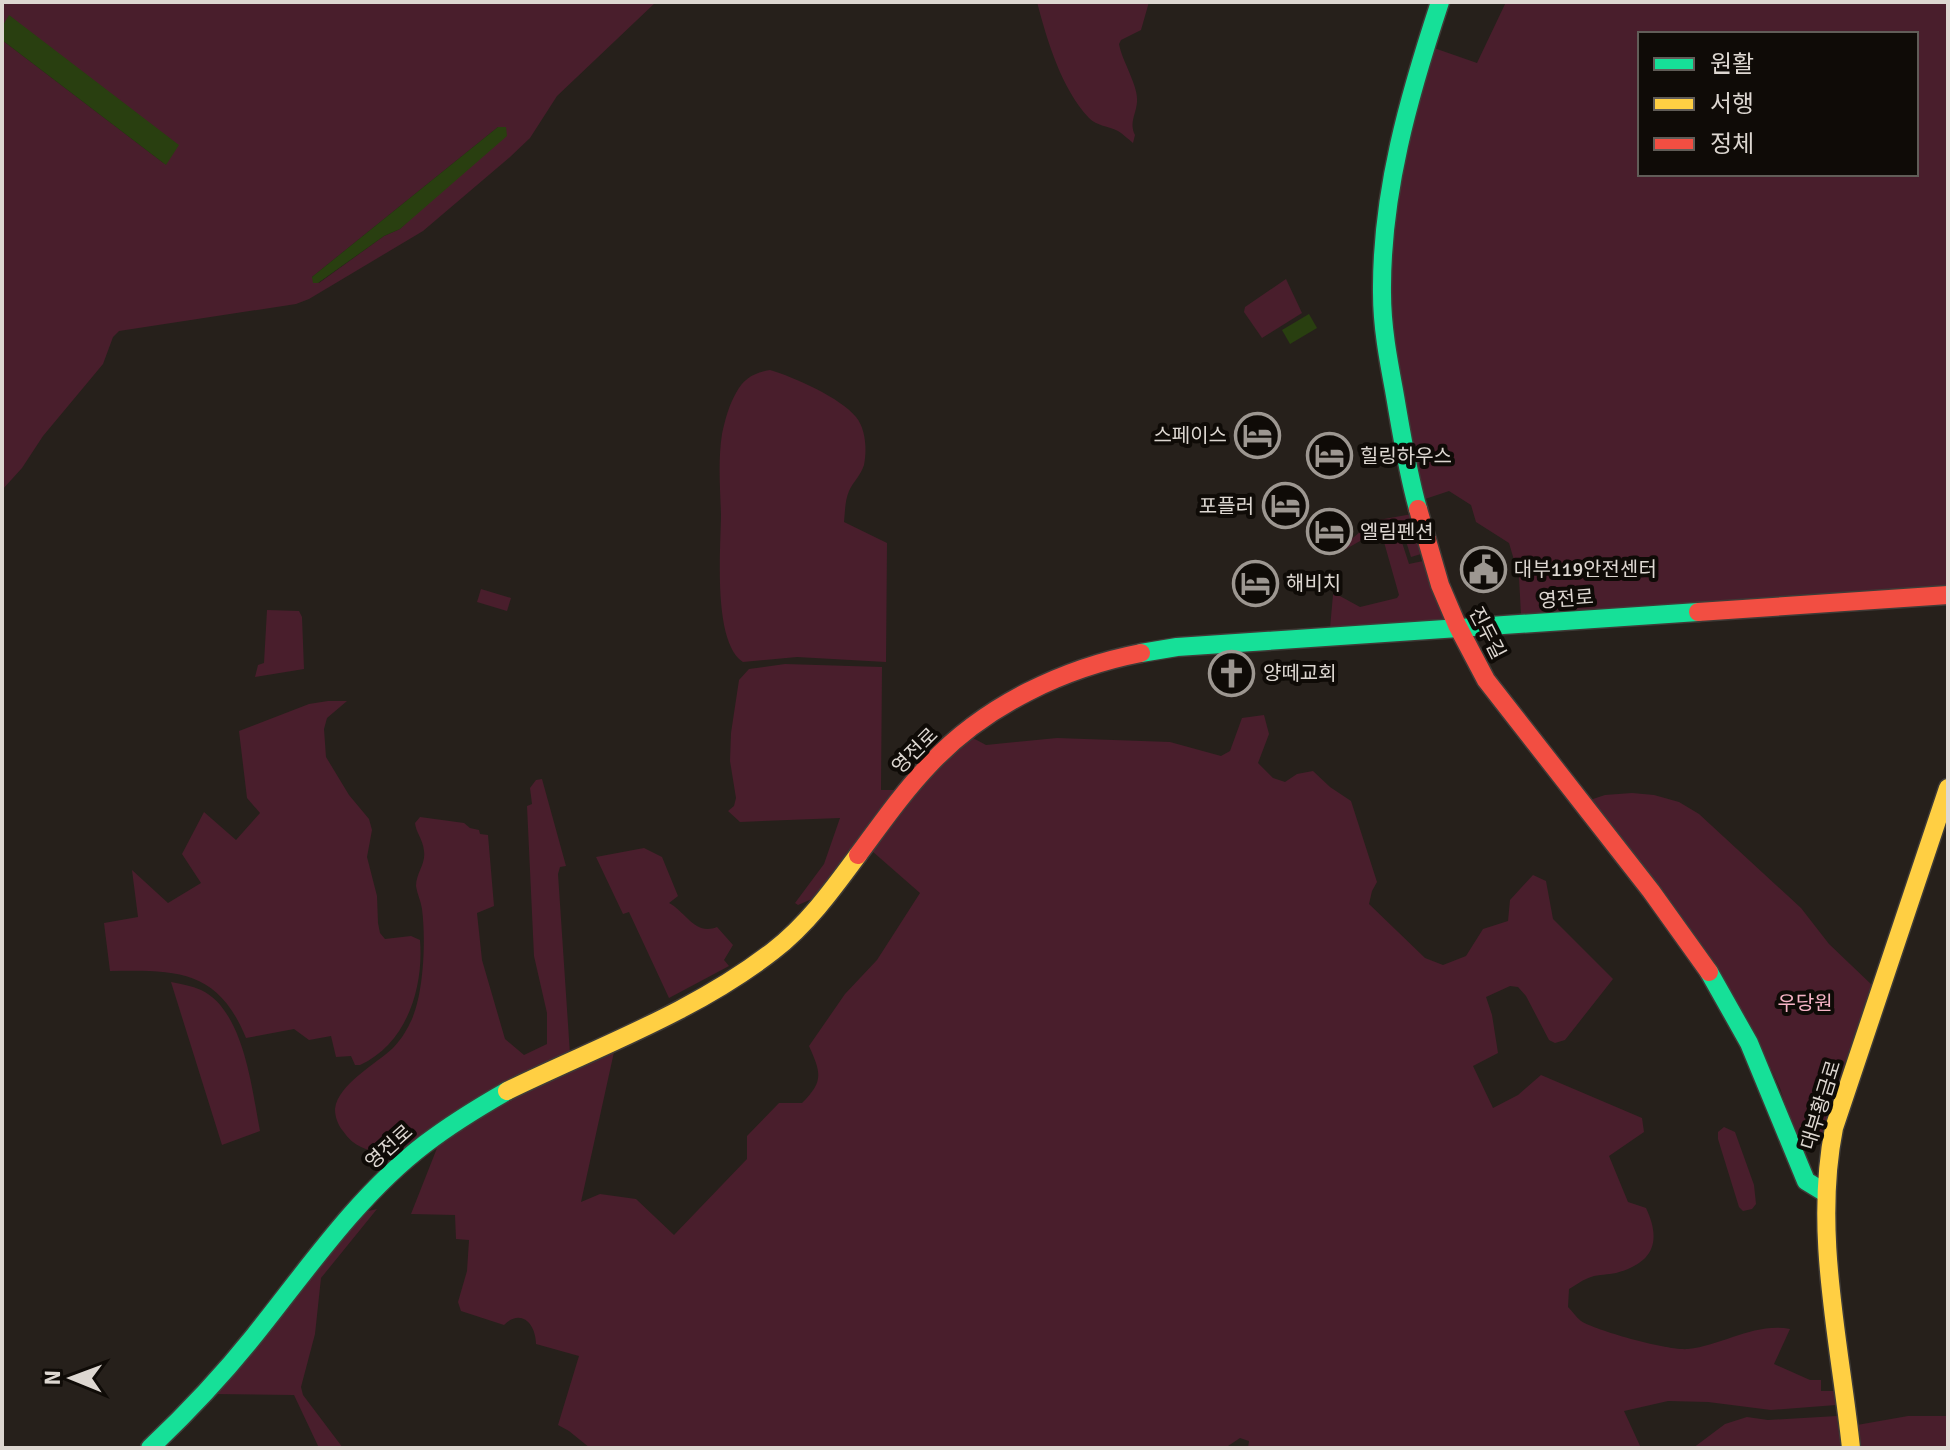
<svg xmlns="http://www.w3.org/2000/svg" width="1950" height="1450" font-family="Signika,'Noto Sans KR',sans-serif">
  <rect width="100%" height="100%" fill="#26201b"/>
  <!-- green -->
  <g fill="#491e2c" fill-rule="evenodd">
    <path d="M2 2H656L557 96 530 138 510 157 423 231 309 299 296 304 119 331 113 337 103 364 43 436 22 468 2 490V40L166 165 10 16 2 27ZM498 127H506L400 229 384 236 319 283 312 277Z"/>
    <path d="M1037 2H1149L1141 30 1121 40 1119 44C1122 61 1139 87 1137 102 1136 115 1129 122 1135 135L1133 143C1128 139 1123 134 1118 131 1108 126 1097 126 1089 118 1061 88 1047 40 1037 2Z"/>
    <path d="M1506 2H1948V588L1521 615 1519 577 1509 543 1476 522 1471 505 1449 491 1422 500 1387 315 1395 193 1434 48 1477 63ZM1640 34H1916V174H1640Z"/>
    <polygon points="1286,279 1302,313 1262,338 1244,312 1245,307"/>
    <path d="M770 370C794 377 841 398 856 417 866 429 867 450 864 465 861 475 853 482 849 491 845 500 845 512 844 522L887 543 886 662 797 657 743 662C712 642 721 546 721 514 720 487 718 460 722 434 725 420 729 405 736 393 744 378 754 373 770 370Z"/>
    <polygon points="1412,514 1414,518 1396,524 1409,564 1428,560 1448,619 1330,628 1334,584 1338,595 1360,607 1397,598 1399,595 1382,535 1374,533 1339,553 1341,548 1373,521"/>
    <polygon points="1413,529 1421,554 1411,557 1403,532"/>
    <polygon points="481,589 511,598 507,611 477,602"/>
    <polygon points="267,610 299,611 302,617 304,669 255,677 258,665 264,663"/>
    <polygon points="785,664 882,667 881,790 897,790 821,895 798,905 795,903 824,864 840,818 740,822 728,811 734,806 736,798 730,761 731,733 739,680 749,669"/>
    <path d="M328 701H347L327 718 324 729 326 757 349 795 369 819 372 830 367 857 377 896 378 923 380 933 385 939 411 936 420 940C424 989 406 1044 360 1065H355L351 1056 336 1057 331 1036 309 1040 294 1029 246 1038C218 969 176 970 110 971L104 923 138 917 132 870 168 903 201 883 182 854 204 812 236 840 260 813 247 798 239 731 309 704Z"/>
    <path d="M1264 715 1269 734 1258 763 1273 778 1285 782 1297 774 1313 771 1330 787 1351 801 1377 882 1372 891 1369 904 1425 958 1443 965 1466 956 1483 929 1508 921 1510 900 1533 875 1546 881 1553 919 1613 979 1565 1040 1555 1043 1549 1040 1526 996 1518 987 1510 986 1486 997 1492 1015 1498 1053 1473 1066 1493 1108 1518 1095 1541 1075 1642 1118 1644 1132 1609 1156 1628 1202 1646 1208C1662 1242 1653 1263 1616 1273 1608 1275 1599 1274 1591 1277 1584 1279 1576 1285 1569 1289L1568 1307C1572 1311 1576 1317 1581 1321 1597 1331 1669 1351 1688 1349 1723 1345 1756 1322 1790 1329L1774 1364 1810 1380H1821V1391H1834L1836 1405 1771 1410 1708 1402 1668 1401 1624 1411 1641 1448H1248L1249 1441 1240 1438 1225 1448H590L569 1431 558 1425 579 1356 536 1344C536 1324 521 1308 504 1325L461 1311 458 1302 467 1271 469 1240 456 1239 455 1215 411 1214 439 1143 525 1090 614 1052 581 1202 600 1194 636 1199 674 1235 747 1159V1136L779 1103H802C824 1081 821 1073 809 1046L845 994 877 960 920 893 872 851 914 792 971 737 986 745 1057 738 1170 742 1221 756 1230 751 1242 718Z"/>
    <path d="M542 779 566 866 560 867 558 874 570 1054 408 1148C384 1155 358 1154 343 1131 338 1125 335 1117 335 1109 338 1084 376 1064 393 1048 399 1042 406 1032 410 1023 424 997 426 939 422 909 421 901 417 894 416 886 416 873 426 864 424 851 423 839 416 833 415 823L420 817 464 823 470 828 479 830 480 834 488 835 494 906 477 913 482 960 505 1039 524 1055 547 1044V1013L534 956 527 806 532 804 530 788 536 780Z"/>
    <polygon points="1632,793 1654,795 1679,802 1699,814 1801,908 1829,944 1873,986 1822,1136 1798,1144 1780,1088 1747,1018 1587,801 1605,795"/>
    <path d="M644 848 662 857 678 896 669 903C686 912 695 936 717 927L733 945 724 960 729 966 669 998 629 912 623 914 596 857Z"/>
    <path d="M171 982C181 984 192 986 201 990 244 1010 252 1090 260 1131L222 1145Z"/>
    <polygon points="1724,1127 1735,1132 1754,1185 1756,1204 1752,1209 1743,1211 1739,1207 1718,1139 1718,1132"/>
    <polygon points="377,1209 321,1278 315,1334 301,1387 303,1395 343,1448 319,1448 294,1395 213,1394 364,1212"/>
    <polygon points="1837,1416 1841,1448 1693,1448 1725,1424 1747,1417 1768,1420"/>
    <polygon points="1908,1416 1948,1416 1948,1448 1860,1448 1857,1425"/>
  </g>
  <!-- water -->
  <g fill="#293f10">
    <polygon points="9,15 179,145 166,165 2,40 2,27"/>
    <polygon points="498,127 506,127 507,136 400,229 384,236 318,283 313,283 312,277"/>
    <polygon points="1309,314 1317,328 1290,344 1282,330"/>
  </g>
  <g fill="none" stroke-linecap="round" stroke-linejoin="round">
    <defs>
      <g id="fast">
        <path d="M1418 509C1407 470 1401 430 1394 390 1388 358 1382 326 1382 293 1381 193 1409 96 1440 2"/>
        <polyline points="1141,653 1177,647 1698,612"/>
        <polyline points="1709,972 1749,1043 1806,1181 1824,1192"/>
        <path d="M150 1448C187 1413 222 1376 254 1336 307 1270 357 1196 425 1144 451 1124 479 1107 507 1091"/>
      </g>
      <g id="slow">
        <path d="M507 1091C597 1047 693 1013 773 951 807 925 833 889 858 855"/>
        <path d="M1851 1448C1840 1343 1813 1233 1834 1128L1948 788"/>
      </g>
      <g id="jam">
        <polyline points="1418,509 1440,585 1457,625 1486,680 1651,891 1709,972"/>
        <polyline points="1698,612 1948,595"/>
        <path d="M858 855C881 824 904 791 931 763 986 705 1064 668 1141 653"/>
      </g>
    </defs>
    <!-- fast casing -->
    <use href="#fast" stroke="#3f3b37" stroke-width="21"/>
    <!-- slow casing -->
    <use href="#slow" stroke="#3f3b37" stroke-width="21"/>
    <!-- jam casing -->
    <use href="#jam" stroke="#3f3b37" stroke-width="21"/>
    <!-- fast -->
    <use href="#fast" stroke="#16e098" stroke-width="18"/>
    <!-- slow -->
    <use href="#slow" stroke="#ffcf43" stroke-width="18"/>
    <!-- jam -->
    <use href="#jam" stroke="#f24e42" stroke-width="18"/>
  </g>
  <!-- icons -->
  <defs>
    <symbol id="hotel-ring" viewBox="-11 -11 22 22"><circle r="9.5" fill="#0f0b07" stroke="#9d9791" stroke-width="1.5"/><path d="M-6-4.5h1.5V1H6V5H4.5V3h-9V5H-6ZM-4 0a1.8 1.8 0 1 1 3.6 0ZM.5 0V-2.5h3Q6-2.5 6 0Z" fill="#9d9791"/></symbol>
    <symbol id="civic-ring" viewBox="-11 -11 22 22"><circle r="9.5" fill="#0f0b07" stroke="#9d9791" stroke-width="1.5"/><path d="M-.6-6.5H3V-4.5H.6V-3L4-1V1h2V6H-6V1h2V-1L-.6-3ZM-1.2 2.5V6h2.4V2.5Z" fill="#9d9791"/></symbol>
    <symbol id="church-ring" viewBox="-11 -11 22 22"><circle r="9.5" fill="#0f0b07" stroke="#9d9791" stroke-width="1.5"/><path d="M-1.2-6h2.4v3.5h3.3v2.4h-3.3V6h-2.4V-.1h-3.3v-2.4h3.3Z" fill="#9d9791"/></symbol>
  </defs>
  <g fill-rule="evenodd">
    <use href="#hotel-ring" x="1232" y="410" width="51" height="51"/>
    <use href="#hotel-ring" x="1304" y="430" width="51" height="51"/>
    <use href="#hotel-ring" x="1260" y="480" width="51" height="51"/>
    <use href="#hotel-ring" x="1304" y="506" width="51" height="51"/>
    <use href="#civic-ring" x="1458" y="544" width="51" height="51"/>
    <use href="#hotel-ring" x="1230" y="558" width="51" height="51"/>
    <use href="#church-ring" x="1206" y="648" width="51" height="51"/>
  </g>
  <g text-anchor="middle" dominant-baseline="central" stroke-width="8" stroke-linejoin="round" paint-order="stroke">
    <!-- poi labels -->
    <g font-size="20" fill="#ddd7d1" stroke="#0f0b07" text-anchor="start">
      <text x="1227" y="435" text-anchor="end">스페이스</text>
      <text x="1360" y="456">힐링하우스</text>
      <text x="1254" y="506" text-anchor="end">포플러</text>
      <text x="1360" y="532">엘림펜션</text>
      <text x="1514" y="569">대부119안전센터</text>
      <text x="1286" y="583">해비치</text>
      <text x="1263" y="673">양떼교회</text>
    </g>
    <!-- street labels -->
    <g font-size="20" fill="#ddd7d1" stroke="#0f0b07">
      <text transform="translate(1566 599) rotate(-4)">영전로</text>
      <text transform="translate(1487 633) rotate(63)">진두길</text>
      <text transform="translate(915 751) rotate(-45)">영전로</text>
      <text transform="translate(1821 1105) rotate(-73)">대부황금로</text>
      <text transform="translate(389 1147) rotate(-42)">영전로</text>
    </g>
    <!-- park labels -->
    <g font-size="20" fill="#f6b4c6" stroke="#0f0b07">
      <text x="1805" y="1003">우당원</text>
    </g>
  </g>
  <!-- border -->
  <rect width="1950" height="1450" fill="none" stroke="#ddd7d1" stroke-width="8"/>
  <!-- legend -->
  <rect x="1638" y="32" width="280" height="144" fill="#0f0b07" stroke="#615d58" stroke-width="2"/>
  <rect x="1654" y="58" width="40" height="12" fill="#16e098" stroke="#615d58" stroke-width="2"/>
  <text x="1710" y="72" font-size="24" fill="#ddd7d1">원활</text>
  <rect x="1654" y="98" width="40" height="12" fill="#ffcf43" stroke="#615d58" stroke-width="2"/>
  <text x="1710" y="112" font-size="24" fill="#ddd7d1">서행</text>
  <rect x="1654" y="138" width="40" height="12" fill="#f24e42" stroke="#615d58" stroke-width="2"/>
  <text x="1710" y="152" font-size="24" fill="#ddd7d1">정체</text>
  <!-- north arrow -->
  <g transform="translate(72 1378) rotate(271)" stroke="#0f0b07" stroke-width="6" paint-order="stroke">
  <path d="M0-6L14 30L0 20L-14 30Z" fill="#ddd7d1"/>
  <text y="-12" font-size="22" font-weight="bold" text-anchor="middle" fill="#ddd7d1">N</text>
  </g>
</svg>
